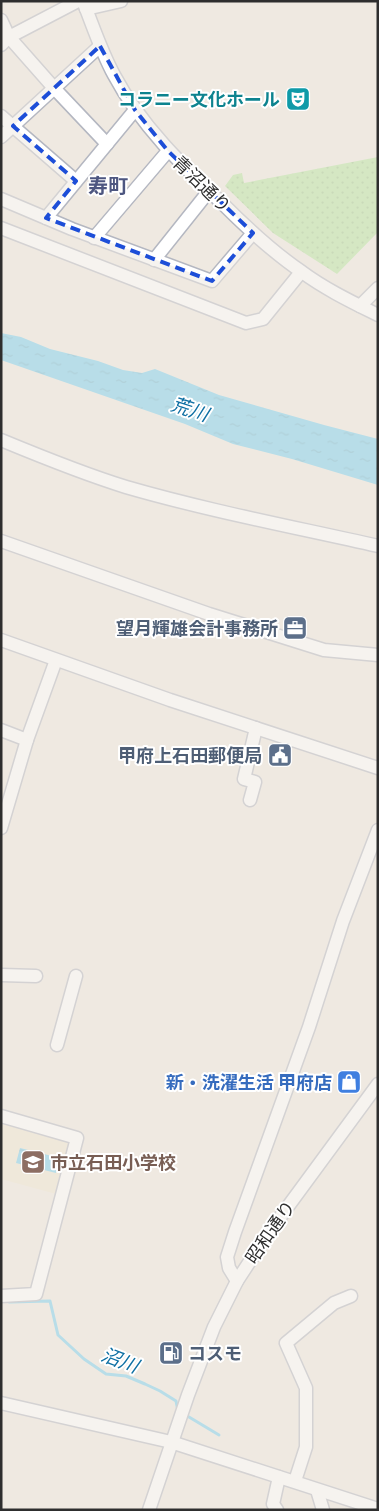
<svg xmlns="http://www.w3.org/2000/svg" width="379" height="1511" font-family="'IBM Plex Sans','Noto Sans JP',sans-serif">
  <defs>
    <pattern id="garden-dots" width="8" height="8" patternUnits="userSpaceOnUse" patternTransform="scale(1.25)"><rect width="8" height="8" fill="#b6e59e"/><path d="M2 2h.1M6 6h.1" fill="none" stroke="#9dc588" stroke-width="1.8" stroke-linecap="round"/></pattern>
    <pattern id="water-ripples" width="26" height="14" patternUnits="userSpaceOnUse" patternTransform="scale(1.25)"><rect width="26" height="14" fill="#75cff0"/><path d="M2 4q2-2 4 0t4 0M15 11q2-2 4 0t4 0" fill="none" stroke="#66b2ce"/></pattern>
  </defs>
  <rect width="100%" height="100%" fill="#efe9e1"/>
  <!-- education -->
  <polygon fill="#f0e6d1" points="1,1120 67,1140 69,1144 56,1194 1,1179"/>
  <!-- garden -->
  <polygon fill="url(#garden-dots)" points="378,157 378,232 337,274 273,233 225,186 233,175 242,173 244,183"/>
  <!-- water -->
  <g fill="url(#water-ripples)">
    <polygon points="1,333 21,337 50,349 98,361 123,370 142,373 155,369 219,395 324,425 378,439 378,485 292,459 233,444 185,424 1,360"/>
    <polygon points="20,1148 60,1158 56,1173 16,1163"/>
  </g>
  <g fill="none" stroke-linecap="round" stroke-linejoin="round">
    <!-- stream -->
    <g stroke="#75cff0" stroke-width="3">
      <polyline points="9,1302 50,1301 58,1335 84,1359 106,1374 126,1376 145,1384 160,1391 176,1401 178,1411"/>
      <polyline points="184,1414 219,1435"/>
    </g>
    <defs>
      <g id="minor">
        <path d="M83 1C93 26 101 51 114 75 141 126 183 166 224 205 248 229 274 253 302 272 325 289 352 302 378 315"/>
        <polyline points="86,9 121,1"/>
        <polyline points="1,20 9,37 54,88 107,144"/>
        <polyline points="1,45 9,37 78,1"/>
        <polyline points="1,116 76,181"/>
        <polyline points="1,137 100,46"/>
        <polyline points="1,199 72,229 212,281 253,233"/>
        <polyline points="46,218 135,110"/>
        <polyline points="1,228 246,323 263,319 301,272"/>
        <polyline points="94,238 168,151"/>
        <polyline points="154,260 209,191"/>
        <polyline points="360,306 378,288"/>
        <path d="M1 440C42 457 84 474 126 487 209 511 294 527 378 546"/>
        <polyline points="1,541 209,614 324,650 378,655"/>
        <polyline points="1,640 170,700 378,768"/>
        <polyline points="1,730 27,740"/>
        <polyline points="250,800 255,782 244,779 256,728"/>
        <polyline points="1,828 27,740 56,660"/>
        <polyline points="1,975 36,976"/>
        <polyline points="57,1045 76,976"/>
        <polyline points="1,1116 77,1138 36,1294 1,1296"/>
        <polyline points="237,1281 229,1268 227,1257 235,1232 309,1027 343,921 378,830"/>
        <polyline points="1,1403 171,1442 378,1509"/>
        <polyline points="295,1481 306,1447 306,1388 286,1343 334,1303 351,1296"/>
        <polyline points="317,1490 323,1510"/>
        <polyline points="149,1510 188,1395 214,1327 237,1281 267,1235 378,1084"/>
        <polyline points="277,1510 273,1504 279,1477"/>
      </g>
    </defs>
    <!-- minor casing -->
    <use href="#minor" stroke="#b4b7c1" stroke-width="15"/>
    <!-- minor -->
    <use href="#minor" stroke="#fff" stroke-width="12"/>
  </g>
  <!-- marked area -->
  <path d="M0 0H379V1511H0ZM100 46 135 110 168 151 253 233 212 281 46 218 76 181 13 126Z" fill="#efe9e1" fill-opacity=".55" fill-rule="evenodd"/>
  <path fill="none" stroke="#1d4ed8" stroke-width="4" stroke-dasharray="10 6" stroke-linejoin="round" d="M100 46 135 110 168 151 253 233 212 281 46 218 76 181 13 126Z"/>
  <!-- icons -->
  <defs>
    <symbol id="theatre-square" viewBox="-11 -11 22 22"><rect x="-9" y="-9" width="18" height="18" rx="4" fill="#0f9aa8" stroke="#fff"/><path d="M-5-5.5Q0-4 5-5.5V0Q5 5 0 6Q-5 5-5 0ZM-3.3-2.5H-1v1.5H-3.3ZM1-2.5H3.3v1.5H1ZM-2.8 1Q0 5.5 2.8 1Z" fill="#fff"/></symbol>
    <symbol id="office-square" viewBox="-11 -11 22 22"><rect x="-9" y="-9" width="18" height="18" rx="4" fill="#5c6f8a" stroke="#fff"/><path d="M-6-3h4V-5.5h4V-3h4V5H-6ZM-1-4.5V-3h2v-1.5ZM-6 0V1H6V0Z" fill="#fff"/></symbol>
    <symbol id="civic-square" viewBox="-11 -11 22 22"><rect x="-9" y="-9" width="18" height="18" rx="4" fill="#5c6f8a" stroke="#fff"/><path d="M-.6-6.5H3V-4.5H.6V-3L4-1V1h2V6H-6V1h2V-1L-.6-3ZM-1.2 2.5V6h2.4V2.5Z" fill="#fff"/></symbol>
    <symbol id="shop-square" viewBox="-11 -11 22 22"><rect x="-9" y="-9" width="18" height="18" rx="4" fill="#3f7fe0" stroke="#fff"/><path d="M-5-2.5h2.3a2.7 3.5 0 0 1 5.4 0H5L5.5 6h-11ZM-1.5-2.5h3a1.5 2.3 0 0 0-3 0Z" fill="#fff"/></symbol>
    <symbol id="school-square" viewBox="-11 -11 22 22"><rect x="-9" y="-9" width="18" height="18" rx="4" fill="#8d6e63" stroke="#fff"/><path d="M0-5L7-2L0 1L-7-2ZM-4 1L0 2.5L4 1V4Q0 6-4 4Z" fill="#fff"/></symbol>
    <symbol id="fuel-square" viewBox="-11 -11 22 22"><rect x="-9" y="-9" width="18" height="18" rx="4" fill="#5c6f8a" stroke="#fff"/><path d="M-5.5-6h7V0h2V4h1.3V-2.5L3-4.5l.8-.8L6-3V5H2.5V1h-1V6h-7ZM-4.2-4.7v3.2H.2V-4.7Z" fill="#fff"/></symbol>
  </defs>
  <g fill-rule="evenodd">
    <use href="#theatre-square" x="284" y="85" width="28" height="28"/>
    <use href="#office-square" x="281" y="614" width="28" height="28"/>
    <use href="#civic-square" x="266" y="741" width="28" height="28"/>
    <use href="#shop-square" x="335" y="1068" width="28" height="28"/>
    <use href="#school-square" x="19" y="1148" width="28" height="28"/>
    <use href="#fuel-square" x="157" y="1339" width="28" height="28"/>
  </g>
  <g text-anchor="middle" dominant-baseline="central" stroke-width="4" stroke-linejoin="round" paint-order="stroke">
    <!-- culture labels -->
    <g font-size="18" font-weight="bold" fill="#0d838f" stroke="#fff" text-anchor="end">
      <text x="280" y="99">コラニー文化ホール</text>
    </g>
    <!-- street labels -->
    <g font-size="18" fill="#2e2e2e" stroke="#fff">
      <text transform="translate(202 184) rotate(44)">青沼通り</text>
      <text transform="translate(270 1232) rotate(-55)">昭和通り</text>
    </g>
    <!-- service labels -->
    <g font-size="18" font-weight="bold" fill="#4e5e75" stroke="#fff" text-anchor="end">
      <text x="278" y="628">望月輝雄会計事務所</text>
      <text x="262" y="755">甲府上石田郵便局</text>
      <text x="188" y="1353" text-anchor="start">コスモ</text>
    </g>
    <!-- shop labels -->
    <g font-size="18" font-weight="bold" fill="#366cbe" stroke="#fff" text-anchor="end">
      <text x="332" y="1082">新・洗濯生活 甲府店</text>
    </g>
    <!-- education labels -->
    <g font-size="18" font-weight="bold" fill="#785e54" stroke="#fff" text-anchor="start">
      <text x="50" y="1162">市立石田小学校</text>
    </g>
    <!-- water labels -->
    <g font-size="19" font-style="italic" fill="#0d6fa3" stroke="#fff">
      <text transform="translate(190 409) rotate(18)">荒川</text>
      <text transform="translate(120 1360) rotate(21)">沼川</text>
    </g>
    <!-- quarter labels -->
    <g font-size="20" font-weight="bold" fill="#4d5680" stroke="#fff">
      <text x="108" y="185">寿町</text>
    </g>
  </g>
  <!-- border -->
  <rect width="379" height="1511" fill="none" stroke="#2e2e2e" stroke-width="5"/>
</svg>
